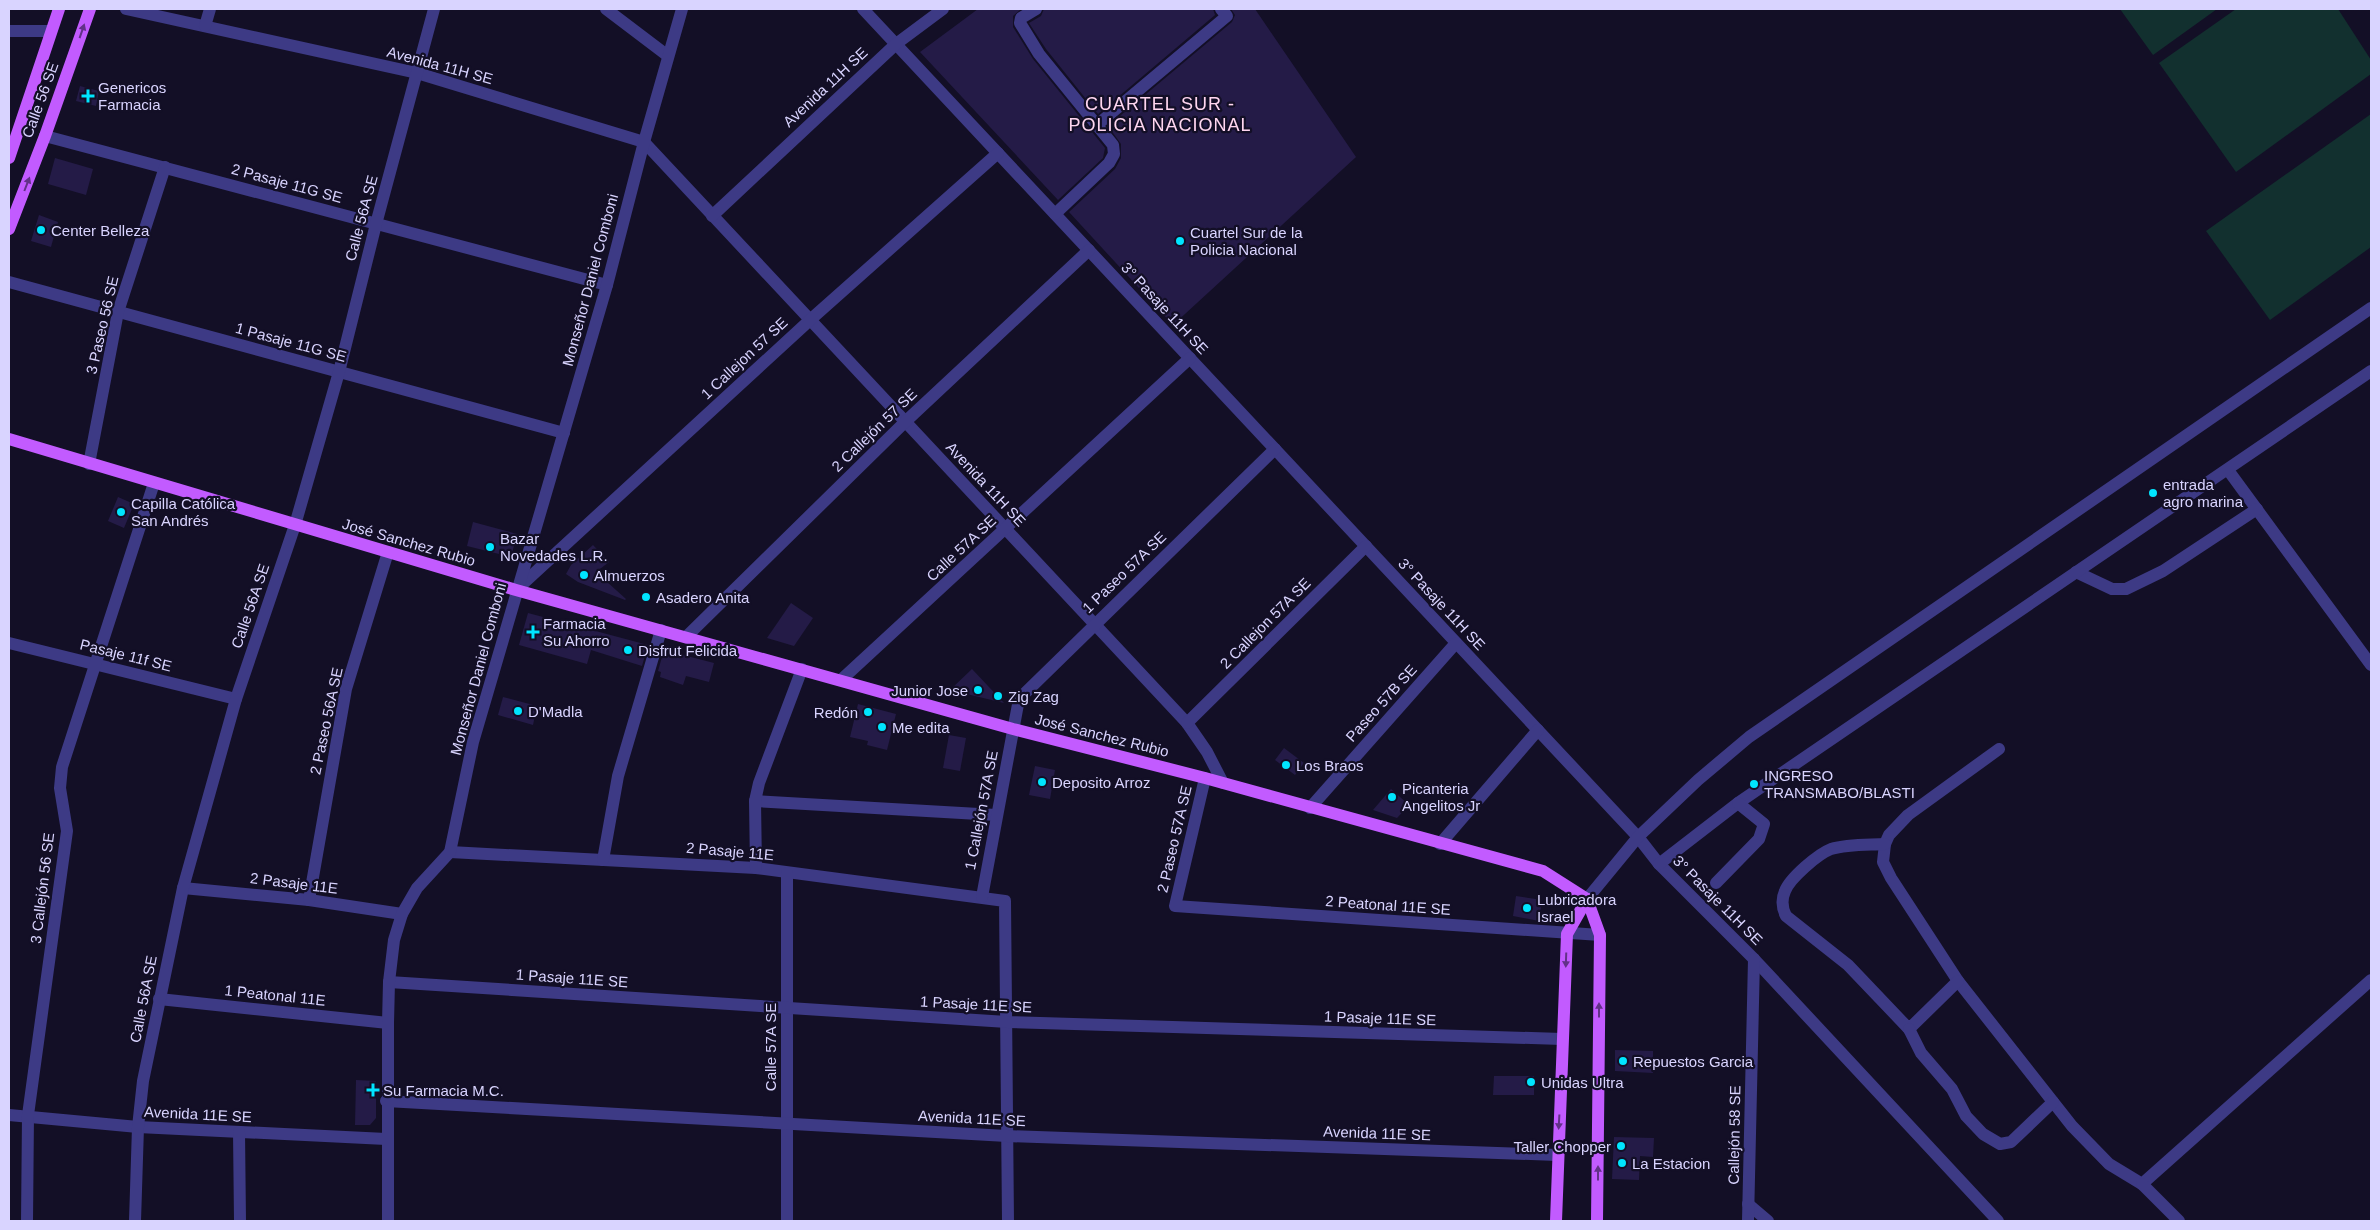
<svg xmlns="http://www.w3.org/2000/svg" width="2380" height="1230" font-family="Helvetica,sans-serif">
  <rect width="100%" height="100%" fill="#130f26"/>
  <!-- green -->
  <g fill="#12302f">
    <polygon points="2120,9 2217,9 2153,55"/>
    <polygon points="2236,9 2338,9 2371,60 2371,74 2236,172 2159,63"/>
    <polygon points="2371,114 2371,247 2270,320 2206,231"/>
  </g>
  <!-- building -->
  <g fill="#241b47">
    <polygon points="978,9 1021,9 1013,16 1013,27 1033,59 1105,148 1103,158 1058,200 920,52"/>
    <polygon points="1044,9 1213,9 1215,15 1098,114 1046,49 1029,23 1041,16"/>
    <polygon points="1231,9 1255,9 1356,157 1173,325 1069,212 1115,169 1121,158 1121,144 1108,126 1232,22 1235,15"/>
    <polygon points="80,86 99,91 96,106 76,101"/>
    <polygon points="55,158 93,169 86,195 48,184"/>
    <polygon points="39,215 58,222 51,247 31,241"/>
    <polygon points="118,497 134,504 124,528 108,521"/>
    <polygon points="473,522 517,534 511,557 467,546"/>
    <polygon points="593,545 609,562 596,572 626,599 625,600 578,582 566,574 571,565"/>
    <polygon points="791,603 813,618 794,646 767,638"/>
    <polygon points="528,613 648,645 642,666 591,650 587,664 519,645"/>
    <polygon points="664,650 714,663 709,682 686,676 683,685 660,677 661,672 658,671"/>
    <polygon points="972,669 1004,703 950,690"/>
    <polygon points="503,697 537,706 533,725 498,715"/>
    <polygon points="858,704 896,714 887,750 867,745 868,741 850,737"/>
    <polygon points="949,735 966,738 960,771 943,768"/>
    <polygon points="1284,748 1304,763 1295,775 1275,760"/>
    <polygon points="1035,766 1055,770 1050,799 1029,795"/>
    <polygon points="1391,789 1409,805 1397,818 1373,810"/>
    <polygon points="1516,896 1542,900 1539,921 1513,916"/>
    <polygon points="1615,1050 1653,1051 1653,1073 1615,1071"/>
    <polygon points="1494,1076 1534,1076 1534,1095 1493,1095"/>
    <polygon points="356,1080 376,1081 376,1118 370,1125 355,1125"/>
    <polygon points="1614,1137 1654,1138 1653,1157 1640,1156 1639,1180 1612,1179"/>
  </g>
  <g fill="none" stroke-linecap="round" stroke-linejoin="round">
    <!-- minor -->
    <g stroke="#3d3a85" stroke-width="12">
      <polyline points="126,9 417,73 644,142 1187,723 1207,752 1223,783"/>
      <polyline points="606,9 668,56"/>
      <polyline points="863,9 1638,837 1659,864 1754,959 1998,1221"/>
      <polyline points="1036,9 1021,18 1020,23 1039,54 1113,145 1114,154 1109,163 1055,214"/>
      <polyline points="205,26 210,9"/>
      <polyline points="9,31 51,31"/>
      <polyline points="1097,125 1227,16 1221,9"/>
      <polyline points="45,136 607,285"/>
      <polyline points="712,216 896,44 943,9"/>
      <polyline points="9,282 564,433"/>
      <polyline points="89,464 118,312 165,167"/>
      <polyline points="2228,470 2371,665"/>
      <polyline points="2076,572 2112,589 2126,589 2163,571 2257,509"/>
      <polyline points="516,590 810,320 998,153"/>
      <polyline points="686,637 905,422 1089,250"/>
      <polyline points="9,643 236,699"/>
      <polyline points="841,680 1190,358"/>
      <polyline points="1187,723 1366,546"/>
      <polyline points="1999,749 1908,815 1889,835 1885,844 1883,862 1891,878 1958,981 2072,1126 2109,1164 2142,1184 2371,980"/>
      <polyline points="1205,778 1175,906 1600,935"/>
      <polyline points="755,801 996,815"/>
      <polyline points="1310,808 1456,643"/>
      <polyline points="1440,844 1538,730"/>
      <path d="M1885 844C1867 845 1848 844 1831 849 1818 854 1790 878 1785 891 1781 900 1782 908 1786 916L1848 965 1909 1029 1958 981"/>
      <polyline points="450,852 756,868 1005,901 1008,1221"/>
      <polyline points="603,860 618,776 661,630"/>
      <polyline points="1659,864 1738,803 2371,371"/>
      <polyline points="756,868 755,801 759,783 802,669"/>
      <polyline points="787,873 787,1221"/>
      <polyline points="1716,883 1759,839 1764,824 1738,803"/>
      <polyline points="183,888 309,900 402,914"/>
      <polyline points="982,897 1019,699 1275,449"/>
      <polyline points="1587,899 1638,837 1698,780 1749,737 2371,308"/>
      <polyline points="309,900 346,689 388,552"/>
      <polyline points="389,982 1007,1022 1562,1039"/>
      <polyline points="159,999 388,1023"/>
      <polyline points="1909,1029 1921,1053 1952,1089 1966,1116 1983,1134 2000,1144 2011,1142 2053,1102"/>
      <polyline points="386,1101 1007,1136 1557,1155"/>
      <polyline points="9,1115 138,1127 386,1139"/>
      <polyline points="239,1132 240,1221"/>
      <polyline points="2142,1184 2179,1221"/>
      <polyline points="1748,1204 1768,1221"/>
      <polyline points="27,1221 28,1115 67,831 60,788 62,767 154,483"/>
      <polyline points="135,1221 138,1127 143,1081 183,888 236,699 295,525 339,372 376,224 434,9"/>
      <polyline points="388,1221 388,1023 389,982 394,940 402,914 417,888 450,852 473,742 607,285 644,142 682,9"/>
      <polyline points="1748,1221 1754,959"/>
    </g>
    <!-- major -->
    <g stroke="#c25bff" stroke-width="12">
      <polyline points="9,158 59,9"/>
      <polyline points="9,229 45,136 90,9"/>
      <polyline points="9,439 516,590 1013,729 1205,778 1543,871 1587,899"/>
      <polyline points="1587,899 1600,935 1597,1221"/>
      <polyline points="1556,1221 1567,934 1587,899"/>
    </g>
  </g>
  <!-- one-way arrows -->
  <defs><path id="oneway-solid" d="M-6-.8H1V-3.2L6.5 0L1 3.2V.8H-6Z" transform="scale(1.25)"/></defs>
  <g fill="#623188">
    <use href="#oneway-solid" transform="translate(82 31) rotate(-71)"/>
    <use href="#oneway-solid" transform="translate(27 184) rotate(-69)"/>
    <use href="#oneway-solid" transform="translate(1566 960) rotate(92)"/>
    <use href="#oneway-solid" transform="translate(1599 1010) rotate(-90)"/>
    <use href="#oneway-solid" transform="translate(1559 1122) rotate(93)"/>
    <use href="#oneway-solid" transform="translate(1598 1173) rotate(-90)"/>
  </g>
  <!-- markers -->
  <g fill="#00e5ff" stroke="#130f26" stroke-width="2">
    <path d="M85.5 88.5h5v5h5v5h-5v5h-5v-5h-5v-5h5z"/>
    <circle cx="41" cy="230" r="5"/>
    <circle cx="1180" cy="241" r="5"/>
    <circle cx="2153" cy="493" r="5"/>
    <circle cx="121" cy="512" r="5"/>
    <circle cx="490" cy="547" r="5"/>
    <circle cx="584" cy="575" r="5"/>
    <circle cx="646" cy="597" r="5"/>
    <path d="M530.5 624.5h5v5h5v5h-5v5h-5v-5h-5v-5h5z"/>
    <circle cx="628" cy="650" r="5"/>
    <circle cx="978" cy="690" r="5"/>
    <circle cx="998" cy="696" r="5"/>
    <circle cx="518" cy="711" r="5"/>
    <circle cx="868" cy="712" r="5"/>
    <circle cx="882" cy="727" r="5"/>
    <circle cx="1286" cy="765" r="5"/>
    <circle cx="1042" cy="782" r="5"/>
    <circle cx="1754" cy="784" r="5"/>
    <circle cx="1392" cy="797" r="5"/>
    <circle cx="1527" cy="908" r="5"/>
    <circle cx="1623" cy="1061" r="5"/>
    <circle cx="1531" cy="1082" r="5"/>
    <path d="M370.5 1082.5h5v5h5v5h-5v5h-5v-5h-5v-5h5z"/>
    <circle cx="1621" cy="1146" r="5"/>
    <circle cx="1622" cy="1163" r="5"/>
  </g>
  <g text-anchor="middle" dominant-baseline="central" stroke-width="4.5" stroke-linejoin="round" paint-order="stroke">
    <!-- street labels -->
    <g font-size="15" fill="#d9d4ff" stroke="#130f26">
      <text transform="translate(440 65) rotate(15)">Avenida 11H SE</text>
      <text transform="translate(825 87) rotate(-43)">Avenida 11H SE</text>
      <text transform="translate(40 100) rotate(-70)">Calle 56 SE</text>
      <text transform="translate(287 183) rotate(15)">2 Pasaje 11G SE</text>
      <text transform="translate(361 218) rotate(-75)">Calle 56A SE</text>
      <text transform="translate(590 280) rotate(-75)">Monseñor Daniel Comboni</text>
      <text transform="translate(1165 308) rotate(47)">3° Pasaje 11H SE</text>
      <text transform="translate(102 325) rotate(-77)">3 Paseo 56 SE</text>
      <text transform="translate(291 342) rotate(15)">1 Pasaje 11G SE</text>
      <text transform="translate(744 358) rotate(-43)">1 Callejon 57 SE</text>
      <text transform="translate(874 430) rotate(-44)">2 Callejón 57 SE</text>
      <text transform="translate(986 484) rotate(47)">Avenida 11H SE</text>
      <text transform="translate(409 542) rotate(16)">José Sanchez Rubio</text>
      <text transform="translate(961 548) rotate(-43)">Calle 57A SE</text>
      <text transform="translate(1124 572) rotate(-44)">1 Paseo 57A SE</text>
      <text transform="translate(1442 604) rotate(47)">3° Pasaje 11H SE</text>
      <text transform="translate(250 606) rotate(-71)">Calle 56A SE</text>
      <text transform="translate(1265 623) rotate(-45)">2 Callejon 57A SE</text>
      <text transform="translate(126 655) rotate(14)">Pasaje 11f SE</text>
      <text transform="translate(478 669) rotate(-75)">Monseñor Daniel Comboni</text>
      <text transform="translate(1381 703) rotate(-48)">Paseo 57B SE</text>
      <text transform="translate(326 721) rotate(-78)">2 Paseo 56A SE</text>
      <text transform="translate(1102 735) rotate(14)">José Sanchez Rubio</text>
      <text transform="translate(981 810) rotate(-79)">1 Callejón 57A SE</text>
      <text transform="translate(1174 839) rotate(-77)">2 Paseo 57A SE</text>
      <text transform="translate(730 851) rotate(5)">2 Pasaje 11E</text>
      <text transform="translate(294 883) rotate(7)">2 Pasaje 11E</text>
      <text transform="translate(42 888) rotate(-83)">3 Callejón 56 SE</text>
      <text transform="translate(1718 900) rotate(45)">3° Pasaje 11H SE</text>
      <text transform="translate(1388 905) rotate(4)">2 Peatonal 11E SE</text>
      <text transform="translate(572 978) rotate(4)">1 Pasaje 11E SE</text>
      <text transform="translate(275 995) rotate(6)">1 Peatonal 11E</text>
      <text transform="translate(143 999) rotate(-79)">Calle 56A SE</text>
      <text transform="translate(976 1004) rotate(3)">1 Pasaje 11E SE</text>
      <text transform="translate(1380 1018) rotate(2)">1 Pasaje 11E SE</text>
      <text transform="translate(770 1047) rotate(-90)">Calle 57A SE</text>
      <text transform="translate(198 1114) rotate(3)">Avenida 11E SE</text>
      <text transform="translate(972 1118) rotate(3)">Avenida 11E SE</text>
      <text transform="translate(1377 1133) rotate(2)">Avenida 11E SE</text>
      <text transform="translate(1734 1135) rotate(-89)">Callejón 58 SE</text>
    </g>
    <!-- poi labels -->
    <g font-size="15" fill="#d9d4ff" stroke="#130f26" text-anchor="start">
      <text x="98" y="87">Genericos<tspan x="98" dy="17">Farmacia</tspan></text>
      <text x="51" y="230">Center Belleza</text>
      <text x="1190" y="232">Cuartel Sur de la<tspan x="1190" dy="17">Policia Nacional</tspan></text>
      <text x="2163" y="484">entrada<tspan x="2163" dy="17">agro marina</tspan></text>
      <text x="131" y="503">Capilla Católica<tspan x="131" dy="17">San Andrés</tspan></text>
      <text x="500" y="538">Bazar<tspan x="500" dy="17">Novedades L.R.</tspan></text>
      <text x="594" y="575">Almuerzos</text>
      <text x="656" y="597">Asadero Anita</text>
      <text x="543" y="623">Farmacia<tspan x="543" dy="17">Su Ahorro</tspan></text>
      <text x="638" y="650">Disfrut Felicida</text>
      <text x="968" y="690" text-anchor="end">Junior Jose</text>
      <text x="1008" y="696">Zig Zag</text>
      <text x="528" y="711">D'Madla</text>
      <text x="858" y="712" text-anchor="end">Redón</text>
      <text x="892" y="727">Me edita</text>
      <text x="1296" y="765">Los Braos</text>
      <text x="1764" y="775">INGRESO<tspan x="1764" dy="17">TRANSMABO/BLASTI</tspan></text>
      <text x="1052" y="782">Deposito Arroz</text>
      <text x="1402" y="788">Picanteria<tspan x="1402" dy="17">Angelitos Jr</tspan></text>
      <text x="1537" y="899">Lubricadora<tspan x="1537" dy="17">Israel</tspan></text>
      <text x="1633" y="1061">Repuestos Garcia</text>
      <text x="1541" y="1082">Unidas Ultra</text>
      <text x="383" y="1090">Su Farmacia M.C.</text>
      <text x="1611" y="1146" text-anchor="end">Taller Chopper</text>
      <text x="1632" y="1163">La Estacion</text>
    </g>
    <!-- quarter labels -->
    <g font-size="18" letter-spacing="1" fill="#ffd6f0" stroke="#130f26">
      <text x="1160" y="104">CUARTEL SUR -<tspan x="1160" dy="21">POLICIA NACIONAL</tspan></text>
    </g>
  </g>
  <!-- border -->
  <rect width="2380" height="1230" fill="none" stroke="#d9d4ff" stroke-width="20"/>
</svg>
